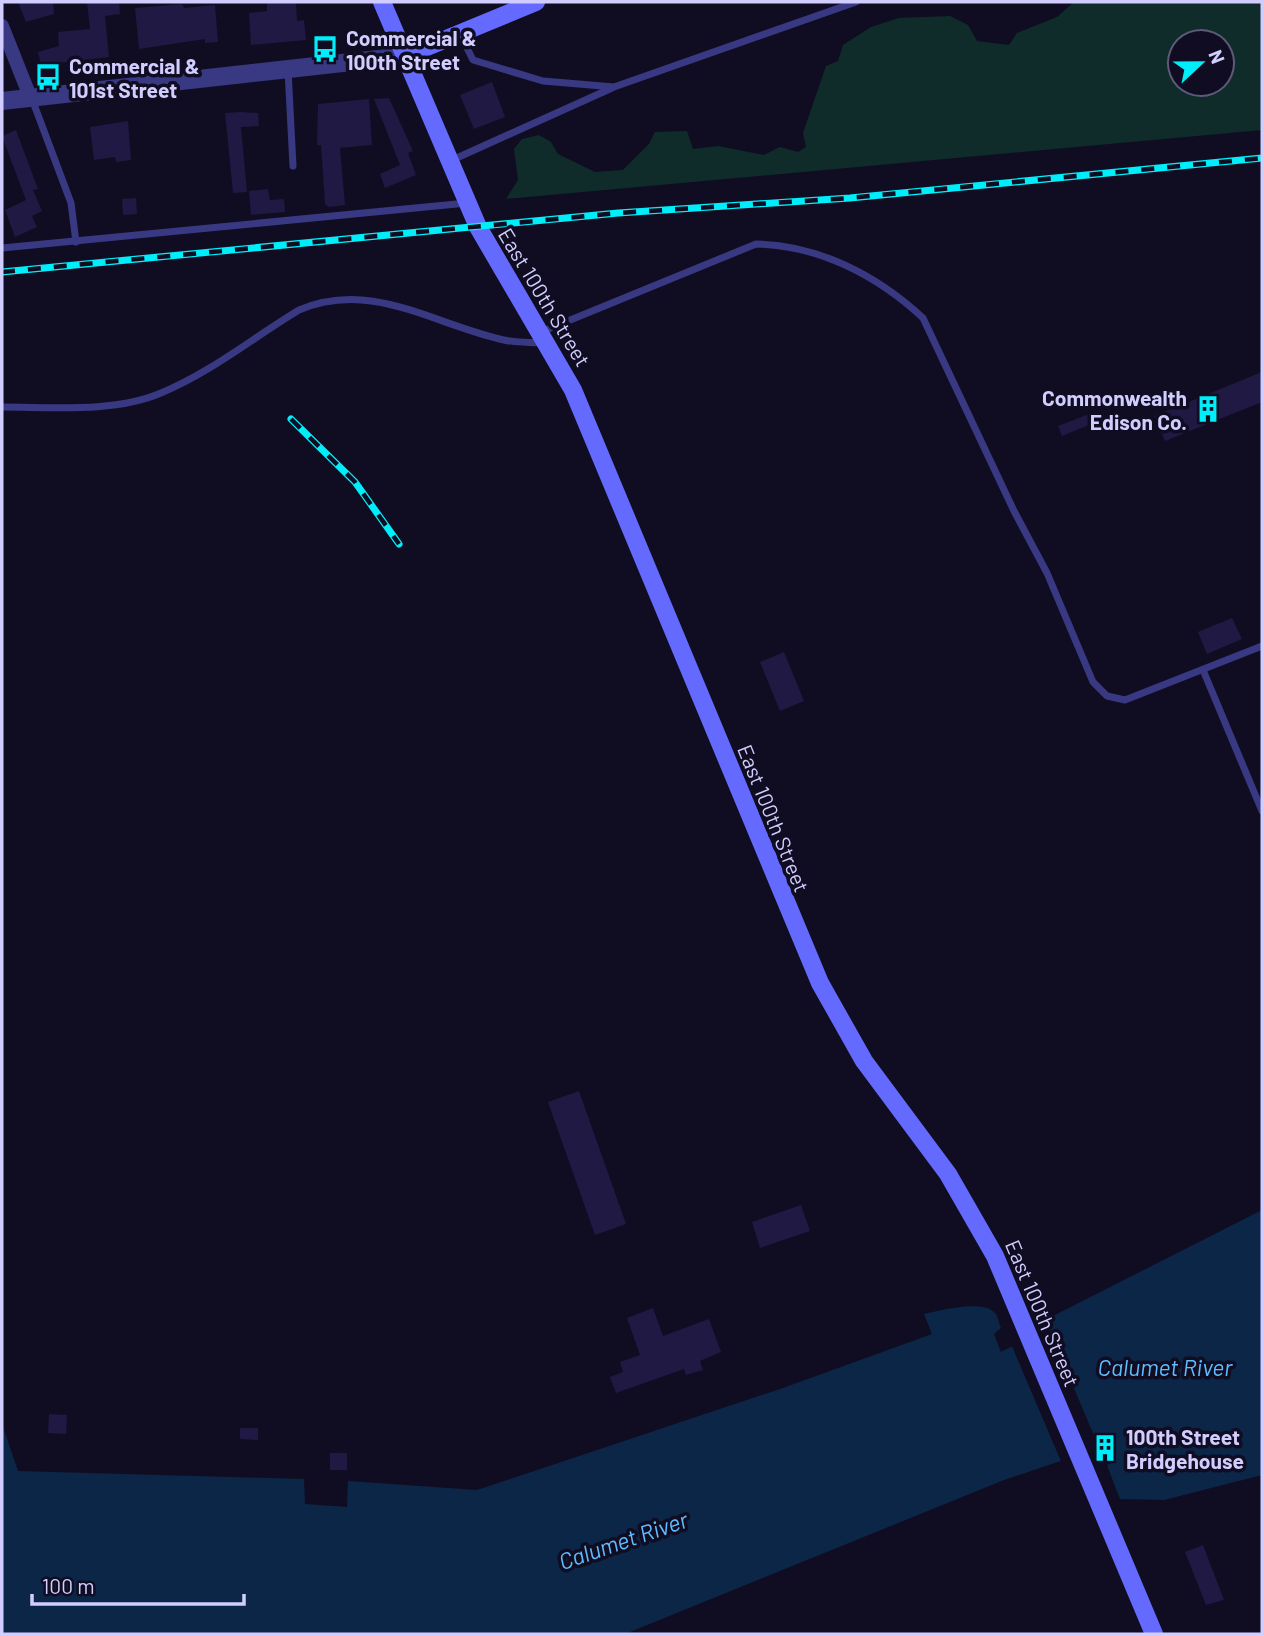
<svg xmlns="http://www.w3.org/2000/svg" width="1264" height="1636" font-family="Barlow,sans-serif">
  <rect width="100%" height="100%" fill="#100d22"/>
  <!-- green -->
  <path fill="#102c2a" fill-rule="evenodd" d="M1074 2H1262V130L506 199 518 180 514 149 522 139 539 135 551 142 558 154 595 172 623 170 649 144 655 132 687 131 693 149 718 146 764 155 780 147 798 152 806 147 803 133 826 66 838 61 843 45 871 27 899 18 950 16 968 25 977 41 1009 45 1017 33 1057 17ZM1180 42H1222V84H1180Z"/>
  <!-- water -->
  <path fill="#0c2648" d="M1262 1210V1475L1164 1500 1120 1499 1106 1464 1115 1460 1108 1445 1004 1480 625 1634H2V1424L18 1471 304 1479 305 1504 347 1507 348 1481 477 1490 783 1388 932 1334 924 1314C939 1311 982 1299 995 1313 998 1316 999 1324 1001 1328L994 1334 1001 1352 1047 1329 1053 1316Z"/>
  <!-- pier -->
  <polygon fill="#100d22" points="1046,1322 1098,1445 1108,1443 1115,1461 1107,1465 1114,1484 1111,1485 1103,1465 1110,1459 1106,1449 1063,1466 1011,1344 1044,1326"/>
  <!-- building -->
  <g fill="#1f1943">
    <polygon points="18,2 53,2 54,14 26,22"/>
    <polygon points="87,2 119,2 120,14 105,16 109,57 41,65 38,52 59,46 58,32 90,29"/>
    <polygon points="267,2 296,2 297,21 304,20 306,40 251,45 249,13 267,11"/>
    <polygon points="182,4 184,8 215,5 218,42 205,43 205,39 139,49 135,8"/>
    <polygon points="492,82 505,117 474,129 460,95"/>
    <polygon points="389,98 413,151 408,153 416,175 385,188 380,174 400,165 374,99"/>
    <polygon points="369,99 372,145 340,148 345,205 329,207 325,204 321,145 317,145 318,104"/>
    <polygon points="240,112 258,113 259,126 241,127 247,192 233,193 225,113"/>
    <polygon points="128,121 131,160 116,162 115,157 94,160 90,127"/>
    <polygon points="16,130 38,189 33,190 42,211 32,216 37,227 15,237 5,210 26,200 2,136"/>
    <polygon points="268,189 270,200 284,199 285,212 251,215 249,191"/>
    <polygon points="136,198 137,214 123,215 122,199"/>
    <polygon points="1262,372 1262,402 1165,441 1154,416"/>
    <polygon points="1092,413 1096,422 1062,436 1058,426"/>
    <polygon points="1232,618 1242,639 1207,654 1198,632"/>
    <polygon points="784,652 804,701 780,711 760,662"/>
    <polygon points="579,1091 626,1224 595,1235 548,1102"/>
    <polygon points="801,1205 810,1231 760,1248 752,1222"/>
    <polygon points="653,1308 663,1336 709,1319 721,1352 700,1361 703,1370 686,1375 684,1369 616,1393 610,1377 623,1372 620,1362 640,1355 627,1318"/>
    <polygon points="49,1414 67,1415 66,1434 48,1433"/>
    <polygon points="240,1428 258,1428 258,1440 240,1439"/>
    <rect x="330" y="1453" width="17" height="17"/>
    <polygon points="1203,1545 1224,1600 1206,1605 1185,1552"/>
  </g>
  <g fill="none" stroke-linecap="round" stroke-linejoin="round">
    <!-- service -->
    <g stroke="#383982" stroke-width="7">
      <polyline points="460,34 473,60 543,81 614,87 856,2"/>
      <polyline points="288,70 293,166"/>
      <polyline points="32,99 71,203 76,242"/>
      <polyline points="450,161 612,88"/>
      <polyline points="2,248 467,203"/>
      <path d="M541 332 756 244C819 245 878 276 923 318L1014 511 1047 573 1093 682 1107 696 1125 700 1262 646"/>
      <path d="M2 407C52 407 114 413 161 393 210 373 254 337 299 310 372 279 434 325 504 340 516 343 530 342 542 343"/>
      <polyline points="1203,670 1262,811"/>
    </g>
    <!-- minor -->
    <polyline stroke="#383982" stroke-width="14" points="2,26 31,99"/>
    <!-- tertiary -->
    <polyline stroke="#383982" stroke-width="18" points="2,101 405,56"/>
    <!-- secondary -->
    <g stroke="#656aff" stroke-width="18">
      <polyline points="382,2 478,227 573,390 820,983 864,1061 948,1174 995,1256 1154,1634"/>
      <polyline points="405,56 536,2"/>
    </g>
    <defs>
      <g id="rail">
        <polyline points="2,272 618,213 850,198 1262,158"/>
        <polyline points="291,419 355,482 399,544"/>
      </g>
    </defs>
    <!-- rail casing -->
    <use href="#rail" stroke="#00eef9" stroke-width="7"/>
    <!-- rail -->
    <use href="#rail" stroke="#100d22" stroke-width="4.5" stroke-dasharray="13" stroke-linecap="butt"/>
  </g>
  <!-- icons -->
  <defs>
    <symbol id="bus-bare" viewBox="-9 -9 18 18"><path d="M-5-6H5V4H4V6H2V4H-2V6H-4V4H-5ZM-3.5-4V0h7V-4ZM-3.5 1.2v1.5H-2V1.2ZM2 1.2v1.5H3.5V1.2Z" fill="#00eef9" stroke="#100d22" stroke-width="2.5" paint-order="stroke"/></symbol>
    <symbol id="building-bare" viewBox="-9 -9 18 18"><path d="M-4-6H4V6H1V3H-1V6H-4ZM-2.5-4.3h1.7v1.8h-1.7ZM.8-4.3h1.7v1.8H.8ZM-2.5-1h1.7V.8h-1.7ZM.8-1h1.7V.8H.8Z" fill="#00eef9" stroke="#100d22" stroke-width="2.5" paint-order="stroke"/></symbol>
  </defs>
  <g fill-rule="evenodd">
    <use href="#bus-bare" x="306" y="30" width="38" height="38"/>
    <use href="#bus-bare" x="29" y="58" width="38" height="38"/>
    <use href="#building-bare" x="1189" y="390" width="38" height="38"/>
    <use href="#building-bare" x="1086" y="1429" width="38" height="38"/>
  </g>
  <g text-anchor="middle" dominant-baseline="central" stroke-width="7" stroke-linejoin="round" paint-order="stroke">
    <!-- poi labels -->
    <g font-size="21" font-weight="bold" fill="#d1ceff" stroke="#100d22" text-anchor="start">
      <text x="346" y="37">Commercial &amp;<tspan x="346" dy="24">100th Street</tspan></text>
      <text x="69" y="65">Commercial &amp;<tspan x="69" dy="24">101st Street</tspan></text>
      <text x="1187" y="397" text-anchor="end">Commonwealth<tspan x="1187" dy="24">Edison Co.</tspan></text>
      <text x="1126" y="1436">100th Street<tspan x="1126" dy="24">Bridgehouse</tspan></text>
    </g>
    <!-- street labels -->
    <g font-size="21" fill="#d1ceff" stroke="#100d22">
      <text transform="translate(545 297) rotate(59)">East 100th Street</text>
      <text transform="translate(774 818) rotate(68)">East 100th Street</text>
      <text transform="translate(1043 1313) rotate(67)">East 100th Street</text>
    </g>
    <!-- water labels -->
    <g font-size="23" font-style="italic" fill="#5cbdff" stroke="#100d22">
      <text x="1165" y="1367">Calumet River</text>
      <text transform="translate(623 1540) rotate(-19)">Calumet River</text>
    </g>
  </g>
  <!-- border -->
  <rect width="1264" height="1636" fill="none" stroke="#d1ceff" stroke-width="7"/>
  <!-- north arrow -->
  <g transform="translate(1201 63) rotate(68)"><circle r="33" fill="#100d22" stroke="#5d5a7a" stroke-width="2"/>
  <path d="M0-5L12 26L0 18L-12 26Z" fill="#00eef9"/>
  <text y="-10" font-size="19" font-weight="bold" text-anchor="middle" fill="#d1ceff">N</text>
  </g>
  <!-- scale -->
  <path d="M32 1594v10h212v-10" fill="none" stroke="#d1ceff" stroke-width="3.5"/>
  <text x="42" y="1594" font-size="21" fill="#d1ceff" stroke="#100d22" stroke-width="5" paint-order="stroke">100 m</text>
</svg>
